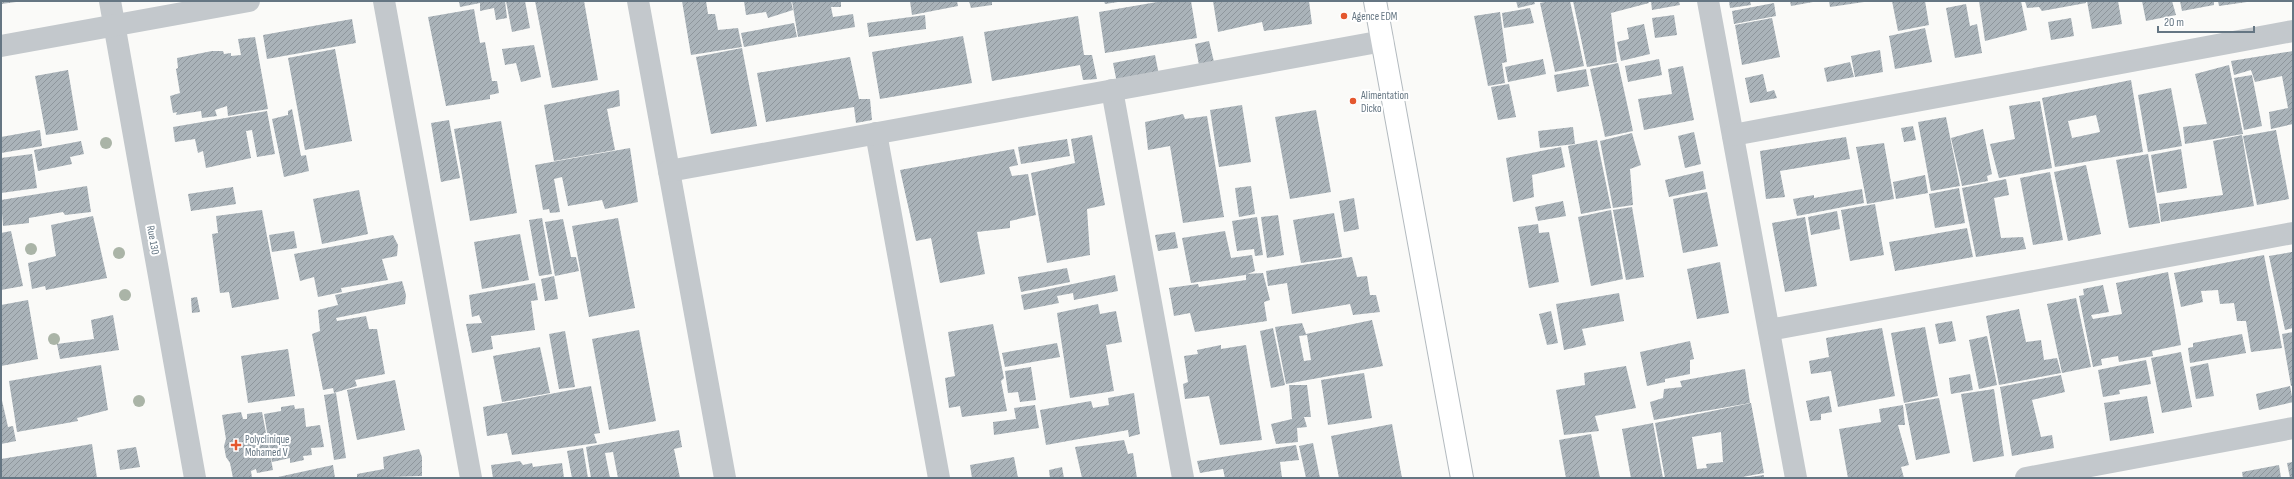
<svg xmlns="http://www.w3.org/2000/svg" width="2294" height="479" font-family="'Sofia Sans Condensed',sans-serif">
  <defs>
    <pattern id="building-hatch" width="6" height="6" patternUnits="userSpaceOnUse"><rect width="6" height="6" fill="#aab3b9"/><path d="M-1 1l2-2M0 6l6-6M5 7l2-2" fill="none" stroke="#8e969c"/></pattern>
  </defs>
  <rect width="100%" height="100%" fill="#fafaf8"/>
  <!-- building -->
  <g fill="url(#building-hatch)" fill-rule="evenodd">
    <polygon points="1,1 16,1 16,2 1,4"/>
    <polygon points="459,1 505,1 507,18 496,20 494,8 480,11 480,3 460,7"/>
    <polygon points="506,1 525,1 530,28 512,32"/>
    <polygon points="535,1 584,1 598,80 552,88"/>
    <polygon points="682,1 706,1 708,14 715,14 718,30 738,28 742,47 691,55"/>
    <polygon points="744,1 791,1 793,10 768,18 766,12 746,15"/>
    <polygon points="792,1 841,1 841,7 831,7 833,17 853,14 855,27 798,37"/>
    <polygon points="910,1 957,1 958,6 912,15"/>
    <polygon points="969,1 992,1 992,5 971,8"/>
    <polygon points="1104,1 1118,1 1118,2 1105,4"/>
    <polygon points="1163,1 1191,1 1197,38 1105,53 1099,12"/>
    <polygon points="1213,1 1309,1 1312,24 1264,31 1262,22 1218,32"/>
    <polygon points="1516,1 1534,1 1535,4 1518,8"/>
    <polygon points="1550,1 1570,1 1584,66 1555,72 1540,3"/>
    <polygon points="1573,1 1648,1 1649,3 1611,13 1617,62 1587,67"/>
    <polygon points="1651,1 1679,1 1680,5 1652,10"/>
    <polygon points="1729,1 1750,1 1751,5 1730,8"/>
    <polygon points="1790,1 1813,1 1813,2 1791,6"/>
    <polygon points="1829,1 1864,1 1864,2 1830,7"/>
    <polygon points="1892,1 1925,1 1929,25 1898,31"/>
    <polygon points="1979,1 2021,1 2027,30 1985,41"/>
    <polygon points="2025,1 2085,1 2086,3 2042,11 2039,7 2027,8"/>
    <polygon points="2087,1 2118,1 2122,24 2092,29"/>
    <polygon points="2142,1 2172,1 2176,15 2146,21"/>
    <polygon points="2180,1 2214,1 2214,5 2182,11"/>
    <polygon points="2218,1 2247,1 2247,2 2219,6"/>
    <polygon points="1774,3 1776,16 1734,24 1732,11"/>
    <polygon points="1966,4 1970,26 1977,24 1982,53 1955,58 1946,8"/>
    <polygon points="1530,8 1534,23 1504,28 1502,13"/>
    <polygon points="474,9 480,43 485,42 492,81 497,81 499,93 490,95 490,99 446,106 428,17"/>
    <polygon points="1500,12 1507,62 1502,63 1505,83 1488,86 1474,16"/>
    <polygon points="925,15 926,29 869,37 867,23"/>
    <polygon points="1674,15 1677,35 1655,38 1652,18"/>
    <polygon points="1078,16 1084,55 1092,55 1097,79 1083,80 1080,65 992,81 984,32"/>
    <polygon points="1772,18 1780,57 1742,65 1735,25"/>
    <polygon points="2071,18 2074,36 2051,40 2048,22"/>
    <polygon points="352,19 356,43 267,59 263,35"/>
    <polygon points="794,23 797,37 744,47 741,33"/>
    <polygon points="1644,24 1650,54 1621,61 1617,42 1629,39 1627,28"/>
    <polygon points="1925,28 1932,62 1895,69 1889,36"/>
    <polygon points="963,36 972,83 880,99 872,52"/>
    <polygon points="255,37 268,109 228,116 227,106 215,110 217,116 202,118 201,111 176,115 177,112 173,113 170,96 180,93 176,69 178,68 177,58 212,51 223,51 224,54 231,53 231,56 241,55 238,39"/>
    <polygon points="1209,41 1214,62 1199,65 1195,44"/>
    <polygon points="534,45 541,77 521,82 516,63 505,65 502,49"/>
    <polygon points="742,48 757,126 711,134 696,57"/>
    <polygon points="335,49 352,141 305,150 288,58"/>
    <polygon points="1880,50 1883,72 1855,77 1851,56"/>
    <polygon points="2293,51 2293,124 2271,129 2269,112 2288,108 2282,76 2255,82 2251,70 2234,75 2231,61"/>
    <polygon points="1155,55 1159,75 1117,83 1113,63"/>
    <polygon points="850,57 859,99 870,99 872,120 856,123 854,107 766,122 757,73"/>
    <polygon points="1543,59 1546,74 1508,82 1505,67"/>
    <polygon points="1659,59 1662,75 1628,82 1625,66"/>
    <polygon points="1850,62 1854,77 1827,82 1824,68"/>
    <polygon points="1618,63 1633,131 1605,137 1590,69"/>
    <polygon points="2229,65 2243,134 2185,144 2183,127 2207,124 2195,74"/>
    <polygon points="1683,66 1694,120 1644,130 1638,99 1672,94 1668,69"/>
    <polygon points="1586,69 1589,86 1557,92 1554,75"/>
    <polygon points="68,70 78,130 46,135 35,76"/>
    <polygon points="1763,74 1767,92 1774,90 1777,98 1750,103 1745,78"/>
    <polygon points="2252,75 2262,126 2244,130 2234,78"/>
    <path d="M2131 80 2143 152 2055 167 2042 98ZM2096 115 2100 132 2072 138 2068 121Z"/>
    <polygon points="1509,84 1516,117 1498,120 1491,87"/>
    <polygon points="2171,88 2182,146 2148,152 2138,95"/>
    <polygon points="619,90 620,106 607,109 615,150 554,161 544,105"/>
    <polygon points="2040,101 2052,168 1999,178 1990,144 2015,139 2009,106"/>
    <polygon points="1242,105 1251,162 1219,167 1210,110"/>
    <polygon points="292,109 301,156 306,155 309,171 284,177 272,119 288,115 288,111"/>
    <polygon points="1316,110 1331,192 1290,199 1275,117"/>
    <polygon points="267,111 275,154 257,157 252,130 246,131 251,158 206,168 203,151 198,153 195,139 175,142 173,127"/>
    <polygon points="1183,114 1185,119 1207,116 1224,217 1183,223 1170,146 1148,150 1145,122"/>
    <polygon points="1946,117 1960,186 1931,191 1918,122"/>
    <polygon points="449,120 460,178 441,182 431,123"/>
    <polygon points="501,121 517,213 470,221 454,129"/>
    <polygon points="1913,126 1916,140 1904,142 1901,128"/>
    <polygon points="1573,127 1575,144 1540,148 1538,131"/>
    <polygon points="1983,129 1992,174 1987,176 1988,181 1962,186 1951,138"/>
    <polygon points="40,130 42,146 1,153 1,137"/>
    <polygon points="2276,130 2289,199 2257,205 2243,136"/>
    <polygon points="1694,132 1701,164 1685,168 1678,136"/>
    <polygon points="1632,133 1641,165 1630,169 1633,205 1613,208 1600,141"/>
    <polygon points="1092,135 1105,205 1087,209 1090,255 1047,263 1031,173 1075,163 1071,139"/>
    <polygon points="2242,135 2254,206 2161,222 2159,204 2223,195 2213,141"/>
    <polygon points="1846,137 1850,159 1780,171 1785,197 1766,199 1760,151"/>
    <polygon points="1067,139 1070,156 1021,164 1018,147"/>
    <polygon points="1597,140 1611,208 1581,214 1568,146"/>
    <polygon points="81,141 84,154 70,157 72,164 38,171 34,150"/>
    <polygon points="1884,143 1894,199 1867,204 1856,147"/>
    <polygon points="1561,147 1565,167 1532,175 1534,197 1513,202 1506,158"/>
    <polygon points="630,148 638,202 605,209 602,200 568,206 562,177 554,179 560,212 550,213 549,209 543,210 535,165"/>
    <polygon points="1014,149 1018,165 1009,167 1012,176 1028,174 1036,215 1010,221 1010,228 977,232 985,274 940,283 931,238 916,241 900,170"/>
    <polygon points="2181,149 2187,188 2157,193 2151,155"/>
    <polygon points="32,154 37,188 1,193 1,158"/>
    <polygon points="2148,154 2160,223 2129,228 2116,160"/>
    <polygon points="2086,165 2101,234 2068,241 2054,172"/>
    <polygon points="1703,171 1706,189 1669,197 1665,180"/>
    <polygon points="2050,172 2063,240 2033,245 2020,178"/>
    <polygon points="1925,175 1928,193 1896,199 1893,182"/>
    <polygon points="2006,179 2009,195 1994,198 2001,238 2023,237 2026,249 1976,257 1962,188"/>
    <polygon points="87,186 91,212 65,215 63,212 29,218 29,223 3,226 1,200"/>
    <polygon points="1251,186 1255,214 1239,217 1235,188"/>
    <polygon points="233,187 236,204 191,211 188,194"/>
    <polygon points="1959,188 1965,223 1935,228 1929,194"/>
    <polygon points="1862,189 1864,203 1797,216 1793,199 1814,195 1814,198"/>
    <polygon points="359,190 368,234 322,244 313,199"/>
    <polygon points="1707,192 1718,246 1683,253 1673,199"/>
    <polygon points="1354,198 1359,229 1344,232 1339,201"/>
    <polygon points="1563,201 1566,216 1538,221 1535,207"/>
    <polygon points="1875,204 1884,255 1850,261 1841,210"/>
    <polygon points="1632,207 1644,277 1626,280 1613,210"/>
    <polygon points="262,210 279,299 232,308 229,292 220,293 212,234 218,233 216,216"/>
    <polygon points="1611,210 1623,279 1591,286 1578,217"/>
    <polygon points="1837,211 1840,229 1811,235 1808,217"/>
    <polygon points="1334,213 1342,257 1301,263 1293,220"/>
    <polygon points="1278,215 1284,255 1267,258 1261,217"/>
    <polygon points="93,216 107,278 46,290 45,286 32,289 28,263 56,256 51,225"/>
    <polygon points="1257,217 1263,255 1255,256 1254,249 1237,251 1232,221"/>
    <polygon points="1805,217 1817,286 1785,292 1772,223"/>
    <polygon points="542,218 552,274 539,276 529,220"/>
    <polygon points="618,218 635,308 589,317 572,226"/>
    <polygon points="563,219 571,257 576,257 579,271 555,276 545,222"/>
    <polygon points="1538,224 1539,233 1549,232 1559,282 1529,288 1518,227"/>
    <polygon points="1967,228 1973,257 1895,271 1889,242"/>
    <polygon points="11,231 23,286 1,290 1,233"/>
    <polygon points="294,231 297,248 272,252 269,235"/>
    <polygon points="1225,231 1231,258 1252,255 1255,271 1245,275 1191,283 1182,238"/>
    <polygon points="1175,232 1178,248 1158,251 1155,235"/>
    <polygon points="520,234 529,280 482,289 474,242"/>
    <polygon points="393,235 398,245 397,256 382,259 388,280 341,288 342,292 318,297 314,277 300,281 294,254"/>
    <polygon points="2292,252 2293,328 2285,330 2269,256"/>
    <polygon points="2264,255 2282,348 2251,352 2246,321 2237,321 2234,303 2220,304 2218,290 2201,291 2203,302 2181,307 2174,273"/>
    <polygon points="1352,257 1357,277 1367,276 1370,295 1376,295 1380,312 1353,315 1350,304 1292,314 1287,283 1268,286 1266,271"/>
    <polygon points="1720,262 1729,313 1697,319 1687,269"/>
    <polygon points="1067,268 1070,282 1021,292 1018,277"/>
    <polygon points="2168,272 2181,345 2152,351 2153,356 2119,362 2118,356 2101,359 2102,365 2093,367 2079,296 2084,295 2083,289 2103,285 2109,312 2091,315 2093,319 2122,314 2116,283"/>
    <polygon points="1263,273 1270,300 1264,302 1267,321 1195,332 1190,313 1174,316 1169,288 1198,284 1199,287 1246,280 1246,274"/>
    <polygon points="1115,275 1118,291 1074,300 1073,293 1057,296 1059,303 1024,310 1021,295"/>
    <polygon points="554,276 558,299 545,301 541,279"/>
    <polygon points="402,281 406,295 405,304 336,318 337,321 366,316 369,329 377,329 385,374 355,380 357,386 334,393 333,388 323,390 312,334 320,331 318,310 338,305 335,295"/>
    <polygon points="535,283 538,300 531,301 535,330 491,336 493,349 472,353 466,324 482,323 479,315 472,317 469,295"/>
    <polygon points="1619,293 1624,321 1582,329 1586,345 1564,350 1556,304"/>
    <polygon points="197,297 200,312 192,313 191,298"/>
    <polygon points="2076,298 2091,367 2062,373 2047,304"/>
    <polygon points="28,300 38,359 1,366 1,305"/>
    <polygon points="1098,304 1100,314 1116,311 1122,342 1106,345 1114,391 1070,398 1057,313"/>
    <polygon points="2019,309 2026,342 2041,340 2044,360 2057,358 2061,373 1999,385 1986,316"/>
    <polygon points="1551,311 1558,343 1547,345 1539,314"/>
    <polygon points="113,315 119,350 60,359 57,344 94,339 91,320"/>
    <path d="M1372 320 1383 366 1286 384 1275 327 1302 323 1306 334ZM1307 335 1311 360 1304 361 1299 336Z"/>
    <polygon points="1952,321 1956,341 1939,344 1935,324"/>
    <polygon points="993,324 1004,378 1001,381 1007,411 962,417 960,406 949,408 945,378 955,376 948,332"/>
    <polygon points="1925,327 1938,396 1904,403 1891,333"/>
    <polygon points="1273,328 1285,385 1271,388 1260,331"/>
    <polygon points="1882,328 1895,396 1838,407 1831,371 1811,374 1809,361 1829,357 1826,338"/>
    <polygon points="639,330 656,421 609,430 592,339"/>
    <polygon points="565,331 575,387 559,389 549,334"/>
    <polygon points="2293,332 2293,386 2291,386 2282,334"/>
    <polygon points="2242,334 2246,353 2190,363 2188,348 2193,347 2193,343"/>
    <polygon points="1987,336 1997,385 1979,389 1969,340"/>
    <polygon points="1690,341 1694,359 1690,360 1690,374 1665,379 1665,382 1647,386 1640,352"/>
    <polygon points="1057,343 1060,357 1005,367 1002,353"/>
    <polygon points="1221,345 1221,349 1246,345 1262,440 1220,445 1209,396 1185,399 1183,384 1188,382 1184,356 1198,354 1197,350"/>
    <polygon points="540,347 550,393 502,402 493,356"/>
    <polygon points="288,349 295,396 248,403 241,356"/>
    <polygon points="2181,352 2192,407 2162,413 2151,358"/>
    <polygon points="2146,360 2151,384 2119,390 2120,394 2103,397 2098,370"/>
    <polygon points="2208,363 2214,396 2196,399 2190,367"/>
    <polygon points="101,365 108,410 77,418 78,421 17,432 9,381"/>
    <polygon points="1626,366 1636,408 1595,416 1599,431 1564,435 1556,390 1585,385 1584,373"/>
    <polygon points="1031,367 1036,400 1020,402 1018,392 1008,393 1005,371"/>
    <polygon points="1745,369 1750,403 1654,420 1650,402 1663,398 1664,389 1682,387 1680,381"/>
    <polygon points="1364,373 1372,418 1328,425 1321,380"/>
    <polygon points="1970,374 1973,390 1951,394 1949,378"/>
    <polygon points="2061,375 2065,392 2032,400 2041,437 2052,435 2054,448 2012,456 2000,387"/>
    <polygon points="395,380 405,430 357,440 347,390"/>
    <polygon points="1289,385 1307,385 1311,417 1304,417 1307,427 1297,428 1298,442 1276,444 1271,424 1292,419"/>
    <polygon points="591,386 600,433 594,434 597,443 512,455 507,433 487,436 483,407"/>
    <polygon points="2290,386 2293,402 2259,410 2256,394"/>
    <polygon points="1994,389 2004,456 1973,462 1961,394"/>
    <polygon points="336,393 346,458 334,460 324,395"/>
    <polygon points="1134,393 1140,434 1129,437 1128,430 1046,445 1040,410 1091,401 1093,408 1109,405 1108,398"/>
    <polygon points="1,396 8,427 13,426 16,441 1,444"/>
    <polygon points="1829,396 1832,412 1821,414 1821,420 1810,421 1806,401"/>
    <polygon points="2147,396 2154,433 2110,441 2104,403"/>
    <polygon points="1939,398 1950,453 1916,460 1905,404"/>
    <path d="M1751 403 1764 473 1737 478H1665L1655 423ZM1721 432 1723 462 1706 464 1707 468 1697 469 1692 437Z"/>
    <polygon points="294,405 295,409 304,408 306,427 320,425 324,447 311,448 312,455 303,456 304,460 290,463 290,458 272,462 264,414 281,411 281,407"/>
    <polygon points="1035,405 1039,428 994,435 993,422 1016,419 1014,408"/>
    <polygon points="1903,405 1905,425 1898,425 1909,465 1901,467 1904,478 1848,478 1839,429 1881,422 1879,409"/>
    <polygon points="241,412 243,419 247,419 247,414 262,412 273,470 257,473 256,469 251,471 252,478 233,478 230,463 226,457 224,446 226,439 222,415"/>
    <polygon points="1653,423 1663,478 1631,478 1622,429"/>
    <polygon points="1392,424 1402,478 1339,478 1331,436"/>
    <polygon points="679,430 682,447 674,449 680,478 618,478 613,452 605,453 610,478 591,478 586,447"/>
    <polygon points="1591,434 1600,478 1566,478 1559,440"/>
    <polygon points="1124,440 1128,454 1133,453 1137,478 1082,478 1075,447"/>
    <polygon points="1313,443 1320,478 1306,478 1299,446"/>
    <polygon points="92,444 97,478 1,478 1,459"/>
    <polygon points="1296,445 1299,460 1280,462 1282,478 1225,478 1223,469 1200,473 1197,461"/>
    <polygon points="136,447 140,467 120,470 117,450"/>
    <polygon points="583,448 588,478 572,478 567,451"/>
    <polygon points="419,449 422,457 422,476 357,478 357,474 384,469 383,457"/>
    <polygon points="1014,457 1018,478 972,478 970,465"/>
    <polygon points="520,461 523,465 532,463 533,467 562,463 564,478 493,478 491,465"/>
    <polygon points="2293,462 2293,478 2290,478 2287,463"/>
    <polygon points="333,465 335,478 278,478 278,477"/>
    <polygon points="2279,465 2281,478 2243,478 2242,472"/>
    <polygon points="1062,467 1064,478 1050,478 1049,470"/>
    <polygon points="1764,475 1764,478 1750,478 1750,477"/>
  </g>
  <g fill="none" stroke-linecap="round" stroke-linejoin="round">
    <defs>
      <polyline id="secondary" points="1375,1 1462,478"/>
    </defs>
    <!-- secondary casing -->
    <use href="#secondary" stroke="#b3babf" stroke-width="24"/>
    <!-- minor -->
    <g stroke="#c3c8cc" stroke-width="22">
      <polyline points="110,1 195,478"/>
      <polyline points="384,1 471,478"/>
      <polyline points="638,1 725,478"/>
      <polyline points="1708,1 1796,478"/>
      <polyline points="1,46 249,1"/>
      <polyline points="1112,90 1183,478"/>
      <polyline points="876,133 939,478"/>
      <polyline points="1733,135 2293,31"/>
      <polyline points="669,171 1383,41"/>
      <polyline points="1769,330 2293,233"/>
      <polyline points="2026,478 2293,428"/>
    </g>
    <!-- secondary -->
    <use href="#secondary" stroke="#fff" stroke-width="22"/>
  </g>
  <!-- trees -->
  <g fill="#aab4a7">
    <circle cx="106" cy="143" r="6"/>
    <circle cx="31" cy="249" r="6"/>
    <circle cx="119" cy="253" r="6"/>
    <circle cx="125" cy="295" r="6"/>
    <circle cx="54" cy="339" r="6"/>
    <circle cx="139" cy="401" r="6"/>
  </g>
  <!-- markers -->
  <g fill="#e4572e" stroke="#fff" stroke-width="1.5">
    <circle cx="1344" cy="16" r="4"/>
    <circle cx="1353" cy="101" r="4"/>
    <path d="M234 439h4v4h4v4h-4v4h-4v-4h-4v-4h4z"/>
  </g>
  <g text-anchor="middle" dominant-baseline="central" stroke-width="4" stroke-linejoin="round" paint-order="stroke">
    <!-- poi labels -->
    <g font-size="11" fill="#657683" stroke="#fff" text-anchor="start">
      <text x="1352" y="16">Agence EDM</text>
      <text x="1361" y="95">Alimentation<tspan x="1361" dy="13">Dicko</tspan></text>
      <text x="245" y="439">Polyclinique<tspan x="245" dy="13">Mohamed V</tspan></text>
    </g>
    <!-- street labels -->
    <g font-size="11" fill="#657683" stroke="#fff">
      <text transform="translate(153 240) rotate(80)">Rue 130</text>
    </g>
  </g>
  <!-- border -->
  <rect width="2294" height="479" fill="none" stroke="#657683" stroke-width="4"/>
  <!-- scale -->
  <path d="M2158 26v6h96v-6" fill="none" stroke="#657683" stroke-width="2"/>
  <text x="2164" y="26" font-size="12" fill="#657683" stroke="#ffffff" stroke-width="3" paint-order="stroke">20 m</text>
</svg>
